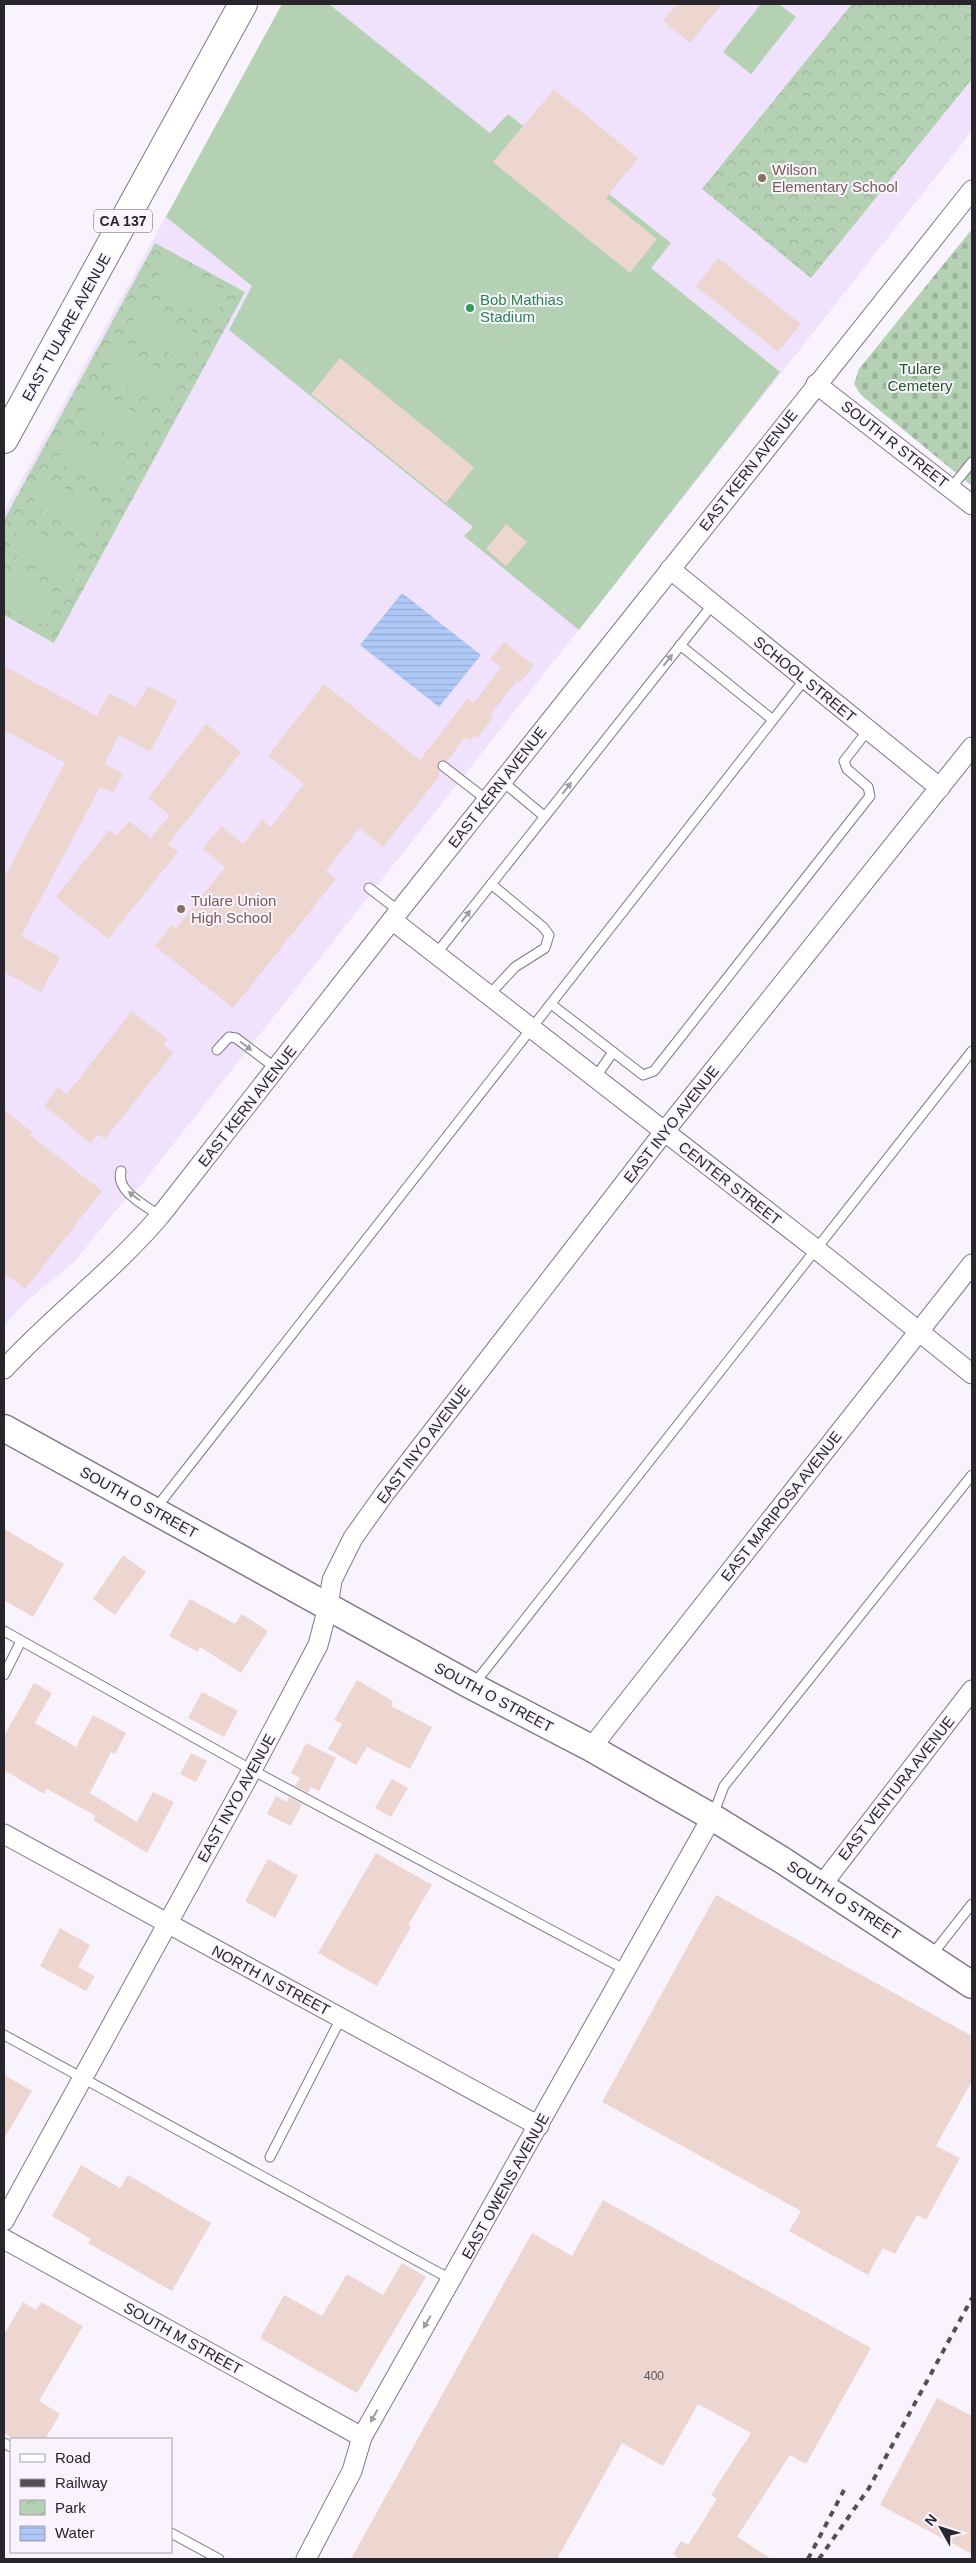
<svg xmlns="http://www.w3.org/2000/svg" width="976" height="2563" font-family="Helvetica,sans-serif">
  <defs>
    <pattern id="cemetery-stones" width="16" height="16" patternUnits="userSpaceOnUse" patternTransform="scale(1.25)"><rect width="16" height="16" fill="#b4d1b4"/><path d="M2 7V4a2 2 0 0 1 4 0v3zM10 15v-3a2 2 0 0 1 4 0v3z" fill="#9bb39b"/></pattern>
    <pattern id="park-crowns" width="20" height="18" patternUnits="userSpaceOnUse" patternTransform="scale(1.25)"><rect width="20" height="18" fill="#b4d1b4"/><path d="M2 6a3 3 0 1 1 6 0M12 15a3 3 0 1 1 6 0" fill="none" stroke="#9bb39b"/></pattern>
    <pattern id="water-rules" width="6" height="5" patternUnits="userSpaceOnUse" patternTransform="scale(1.25)"><rect width="6" height="5" fill="#aec8f7"/><path d="M0 2.5h6" fill="none" stroke="#96acd4"/></pattern>
  </defs>
  <rect width="100%" height="100%" fill="#f9f3fe"/>
  <!-- built -->
  <polygon fill="#f0e2fc" points="282,4 972,4 972,131 138,1189 123,1202 73,1263 28,1300 4,1325 4,512"/>
  <!-- cemetery -->
  <polygon fill="url(#cemetery-stones)" points="972,229 972,486 861,395 854,384 859,369"/>
  <!-- park -->
  <g fill="url(#park-crowns)">
    <polygon points="852,4 972,4 972,79 811,278 702,189"/>
    <polygon points="155,243 245,292 54,643 4,615 4,520"/>
  </g>
  <!-- pitch -->
  <g fill="#b4d1b4">
    <polygon points="282,4 329,4 490,133 508,114 671,243 651,268 780,372 579,630 464,536 473,527 229,330 252,286 166,217"/>
    <polygon points="761,4 779,4 796,17 751,74 723,52"/>
    <polygon points="167,260 228,293 213,321 152,287"/>
    <polygon points="143,303 204,337 189,364 128,331"/>
    <polygon points="119,347 180,380 165,408 104,374"/>
    <polygon points="95,390 156,424 141,452 79,418"/>
    <polygon points="71,434 132,467 117,495 56,461"/>
    <polygon points="46,478 108,512 92,539 31,505"/>
    <polygon points="23,523 84,556 69,584 7,550"/>
    <polygon points="4,568 60,599 45,627 4,604"/>
  </g>
  <!-- water -->
  <polygon fill="url(#water-rules)" points="402,593 481,655 439,707 360,645"/>
  <!-- building -->
  <g fill="#edd6cf">
    <polygon points="677,4 722,4 690,43 663,21"/>
    <polygon points="554,89 638,158 606,198 657,239 630,273 493,162"/>
    <polygon points="718,258 801,324 778,352 696,286"/>
    <polygon points="340,358 474,467 446,503 311,394"/>
    <polygon points="506,524 527,542 506,566 486,549"/>
    <polygon points="504,642 534,665 520,683 517,680 490,716 493,718 477,738 474,736 470,741 465,737 447,761 438,762 437,766 440,775 383,847 359,828 326,871 336,879 233,1008 155,946 172,925 176,928 225,867 203,849 221,826 243,844 262,820 271,827 304,784 268,756 324,684 420,760 468,698 474,703 501,667 490,659"/>
    <polygon points="4,666 97,716 109,693 136,707 148,686 177,701 150,752 119,735 104,764 123,774 113,793 100,787 21,936 60,957 41,992 4,972 4,878 65,763 4,730"/>
    <polygon points="206,724 241,752 168,844 178,852 108,939 56,897 109,830 117,835 129,821 151,838 170,815 148,798"/>
    <polygon points="132,1011 168,1040 163,1045 173,1053 105,1139 98,1134 91,1143 44,1106 58,1087 67,1094"/>
    <polygon points="4,1110 32,1132 30,1135 102,1191 25,1289 4,1273"/>
    <polygon points="4,1529 64,1564 33,1617 4,1600"/>
    <polygon points="123,1555 146,1572 115,1615 93,1599"/>
    <polygon points="190,1599 235,1624 242,1614 268,1631 241,1673 200,1647 198,1652 169,1636"/>
    <polygon points="357,1680 393,1701 391,1706 432,1727 410,1769 367,1747 356,1765 328,1749 342,1724 334,1720"/>
    <polygon points="34,1683 52,1693 35,1723 76,1747 93,1715 126,1733 115,1754 111,1752 90,1793 137,1822 153,1792 174,1802 147,1853 93,1820 96,1816 47,1789 44,1794 4,1770 4,1736"/>
    <polygon points="202,1692 238,1711 224,1737 188,1718"/>
    <polygon points="306,1743 336,1758 319,1791 311,1787 308,1793 295,1786 300,1778 291,1773"/>
    <polygon points="191,1753 207,1761 196,1782 180,1774"/>
    <polygon points="392,1779 408,1788 391,1817 375,1808"/>
    <polygon points="276,1796 287,1802 289,1797 302,1804 291,1826 267,1814"/>
    <polygon points="376,1853 432,1885 408,1925 411,1927 377,1986 318,1953"/>
    <polygon points="268,1859 298,1876 275,1918 245,1901"/>
    <polygon points="716,1895 972,2036 972,2081 936,2146 960,2158 926,2220 917,2215 895,2254 883,2248 868,2275 789,2231 801,2211 602,2102"/>
    <polygon points="60,1928 90,1945 78,1967 95,1976 86,1991 40,1966"/>
    <polygon points="4,2075 32,2091 4,2139"/>
    <polygon points="81,2165 120,2188 128,2175 211,2223 172,2291 88,2243 91,2239 52,2216"/>
    <polygon points="603,2200 871,2348 806,2464 790,2455 737,2537 772,2559 679,2559 673,2554 681,2541 688,2545 717,2499 711,2495 751,2433 698,2404 663,2466 622,2443 557,2559 351,2559 532,2233 572,2256"/>
    <polygon points="402,2263 426,2277 357,2393 260,2338 284,2295 322,2316 347,2274 383,2295"/>
    <polygon points="23,2302 36,2310 41,2302 83,2326 39,2401 60,2414 45,2439 15,2439 4,2433 4,2335"/>
    <polygon points="937,2398 972,2416 972,2554 880,2505"/>
  </g>
  <g fill="none" stroke-linecap="round" stroke-linejoin="round">
    <defs>
      <g id="service">
        <polyline points="951,488 972,462"/>
        <polyline points="680,645 773,720"/>
        <polyline points="443,766 487,800"/>
        <polyline points="502,781 544,816"/>
        <polyline points="369,888 399,911"/>
        <polyline points="436,954 713,604"/>
        <polyline points="489,995 515,967 545,948 549,935 543,927 491,884"/>
        <polyline points="551,1004 643,1075 654,1071 870,796 868,787 847,769 844,761 868,730"/>
        <polyline points="217,1050 229,1037 236,1038 277,1069"/>
        <polyline points="595,1078 613,1052"/>
        <path d="M121 1171C115 1191 145 1205 160 1216"/>
        <polyline points="156,1508 805,679"/>
        <polyline points="4,1631 252,1770 626,1970"/>
        <polyline points="4,1675 21,1641"/>
        <polyline points="474,1684 972,1051"/>
        <polyline points="713,1815 724,1786 972,1475"/>
        <polyline points="931,1956 972,1904"/>
        <polyline points="4,2035 452,2280"/>
        <polyline points="270,2157 341,2018"/>
        <polyline points="4,2443 11,2447"/>
        <polyline points="171,2533 219,2559"/>
      </g>
      <g id="minor">
        <polyline points="816,384 972,505"/>
        <polyline points="670,569 940,788"/>
        <polyline points="392,920 816,1249 972,1374"/>
        <path d="M4 1369C54 1315 112 1272 160 1216L392 920 972 190"/>
        <polyline points="591,1748 972,1264"/>
        <polyline points="4,1834 539,2126"/>
        <polyline points="821,1886 972,1690"/>
        <polyline points="4,2221 252,1770 318,1645 328,1607 332,1580 353,1538 385,1493 664,1132 972,747"/>
        <polyline points="4,2239 362,2437"/>
        <polyline points="306,2559 352,2471 362,2437 712,1817"/>
      </g>
      <polyline id="secondary" points="4,1428 472,1686 591,1748 712,1817 782,1860 972,1985"/>
      <polyline id="primary" points="4,439 243,4"/>
    </defs>
    <!-- service casing -->
    <use href="#service" stroke="#817889" stroke-width="11"/>
    <!-- minor casing -->
    <use href="#minor" stroke="#817889" stroke-width="21"/>
    <!-- secondary casing -->
    <use href="#secondary" stroke="#817889" stroke-width="29"/>
    <!-- primary casing -->
    <use href="#primary" stroke="#817889" stroke-width="30"/>
    <!-- service -->
    <use href="#service" stroke="#fff" stroke-width="9"/>
    <!-- minor -->
    <use href="#minor" stroke="#fff" stroke-width="19"/>
    <!-- secondary -->
    <use href="#secondary" stroke="#fff" stroke-width="26"/>
    <!-- primary -->
    <use href="#primary" stroke="#fff" stroke-width="28"/>
    <!-- rail -->
    <g stroke="#534f57" stroke-width="4" stroke-dasharray="6 6" stroke-linecap="butt">
      <polyline points="808,2559 844,2490"/>
      <polyline points="819,2559 869,2488 972,2298"/>
    </g>
  </g>
  <!-- one-way arrows -->
  <defs><path id="oneway-solid" d="M-6-.8H1V-3.2L6.5 0L1 3.2V.8H-6Z" transform="scale(1.25)"/></defs>
  <g fill="#9e9da0">
    <use href="#oneway-solid" transform="translate(668 660) rotate(-52)"/>
    <use href="#oneway-solid" transform="translate(567 788) rotate(-52)"/>
    <use href="#oneway-solid" transform="translate(466 916) rotate(-52)"/>
    <use href="#oneway-solid" transform="translate(246 1046) rotate(37)"/>
    <use href="#oneway-solid" transform="translate(134 1196) rotate(-143)"/>
    <use href="#oneway-solid" transform="translate(427 2322) rotate(120)"/>
    <use href="#oneway-solid" transform="translate(374 2416) rotate(119)"/>
  </g>
  <!-- markers -->
  <g fill="#8d6e63" stroke="#f9f3fe" stroke-width="2">
    <circle cx="762" cy="178" r="5"/>
    <circle cx="181" cy="909" r="5"/>
  </g>
  <circle fill="#2e9e5b" stroke="#f9f3fe" stroke-width="2" cx="470" cy="308" r="5"/>
  <g text-anchor="middle" dominant-baseline="central" stroke-width="4" stroke-linejoin="round" paint-order="stroke">
    <!-- number labels -->
    <g font-size="12" fill="#595155">
      <text x="654" y="2376">400</text>
    </g>
    <!-- shield labels -->
    <rect fill="#f9f3fe" stroke="#67636b" stroke-width="1" x="94" y="209.5" width="58" height="23" rx="4"/>
    <g font-size="14" font-weight="bold" fill="#28252c">
      <text x="123" y="221">CA 137</text>
    </g>
    <!-- education labels -->
    <g font-size="15" fill="#785e54" stroke="#f9f3fe" text-anchor="start">
      <text x="772" y="169">Wilson<tspan x="772" dy="17">Elementary School</tspan></text>
      <text x="191" y="900">Tulare Union<tspan x="191" dy="17">High School</tspan></text>
    </g>
    <!-- leisure labels -->
    <g font-size="15" fill="#27864d" stroke="#f9f3fe" text-anchor="start">
      <text x="480" y="299">Bob Mathias<tspan x="480" dy="17">Stadium</tspan></text>
    </g>
    <!-- street labels -->
    <g font-size="15" fill="#28252c" stroke="#f9f3fe">
      <text transform="translate(66 327) rotate(-61)">EAST TULARE AVENUE</text>
      <text transform="translate(895 444) rotate(38)">SOUTH R STREET</text>
      <text transform="translate(748 470) rotate(-52)">EAST KERN AVENUE</text>
      <text transform="translate(805 679) rotate(39)">SCHOOL STREET</text>
      <text transform="translate(497 787) rotate(-52)">EAST KERN AVENUE</text>
      <text transform="translate(247 1106) rotate(-52)">EAST KERN AVENUE</text>
      <text transform="translate(671 1124) rotate(-52)">EAST INYO AVENUE</text>
      <text transform="translate(730 1183) rotate(38)">CENTER STREET</text>
      <text transform="translate(423 1444) rotate(-53)">EAST INYO AVENUE</text>
      <text transform="translate(139 1502) rotate(29)">SOUTH O STREET</text>
      <text transform="translate(781 1506) rotate(-52)">EAST MARIPOSA AVENUE</text>
      <text transform="translate(494 1697) rotate(28)">SOUTH O STREET</text>
      <text transform="translate(896 1788) rotate(-52)">EAST VENTURA AVENUE</text>
      <text transform="translate(236 1798) rotate(-61)">EAST INYO AVENUE</text>
      <text transform="translate(844 1900) rotate(33)">SOUTH O STREET</text>
      <text transform="translate(271 1980) rotate(28)">NORTH N STREET</text>
      <text transform="translate(505 2186) rotate(-61)">EAST OWENS AVENUE</text>
      <text transform="translate(183 2338) rotate(29)">SOUTH M STREET</text>
    </g>
    <!-- park labels -->
    <g font-size="15" fill="#225b27" stroke="#f9f3fe">
      <text x="920" y="368">Tulare<tspan x="920" dy="17">Cemetery</tspan></text>
    </g>
  </g>
  <!-- border -->
  <rect width="976" height="2563" fill="none" stroke="#28252c" stroke-width="10"/>
  <!-- legend -->
  <rect x="10" y="2438" width="162" height="115" fill="#f9f3fe" stroke="#a5a1aa"/>
  <rect x="20" y="2454" width="25" height="8" fill="#ffffff" stroke="#a5a1aa"/>
  <text x="55" y="2463" font-size="15" fill="#28252c">Road</text>
  <rect x="20" y="2479" width="25" height="8" fill="#534f57" stroke="#a5a1aa"/>
  <text x="55" y="2488" font-size="15" fill="#28252c">Railway</text>
  <rect x="20" y="2500" width="25" height="15" fill="url(#park-crowns)" stroke="#a5a1aa"/>
  <text x="55" y="2513" font-size="15" fill="#28252c">Park</text>
  <rect x="20" y="2526" width="25" height="15" fill="url(#water-rules)" stroke="#a5a1aa"/>
  <text x="55" y="2538" font-size="15" fill="#28252c">Water</text>
  <!-- north arrow -->
  <g transform="translate(941 2528) rotate(309)" stroke="#f9f3fe" stroke-width="4" paint-order="stroke">
  <path d="M0-4L9 19L0 12L-9 19Z" fill="#28252c"/>
  <text y="-8" font-size="14" font-weight="bold" text-anchor="middle" fill="#28252c">N</text>
  </g>
</svg>
